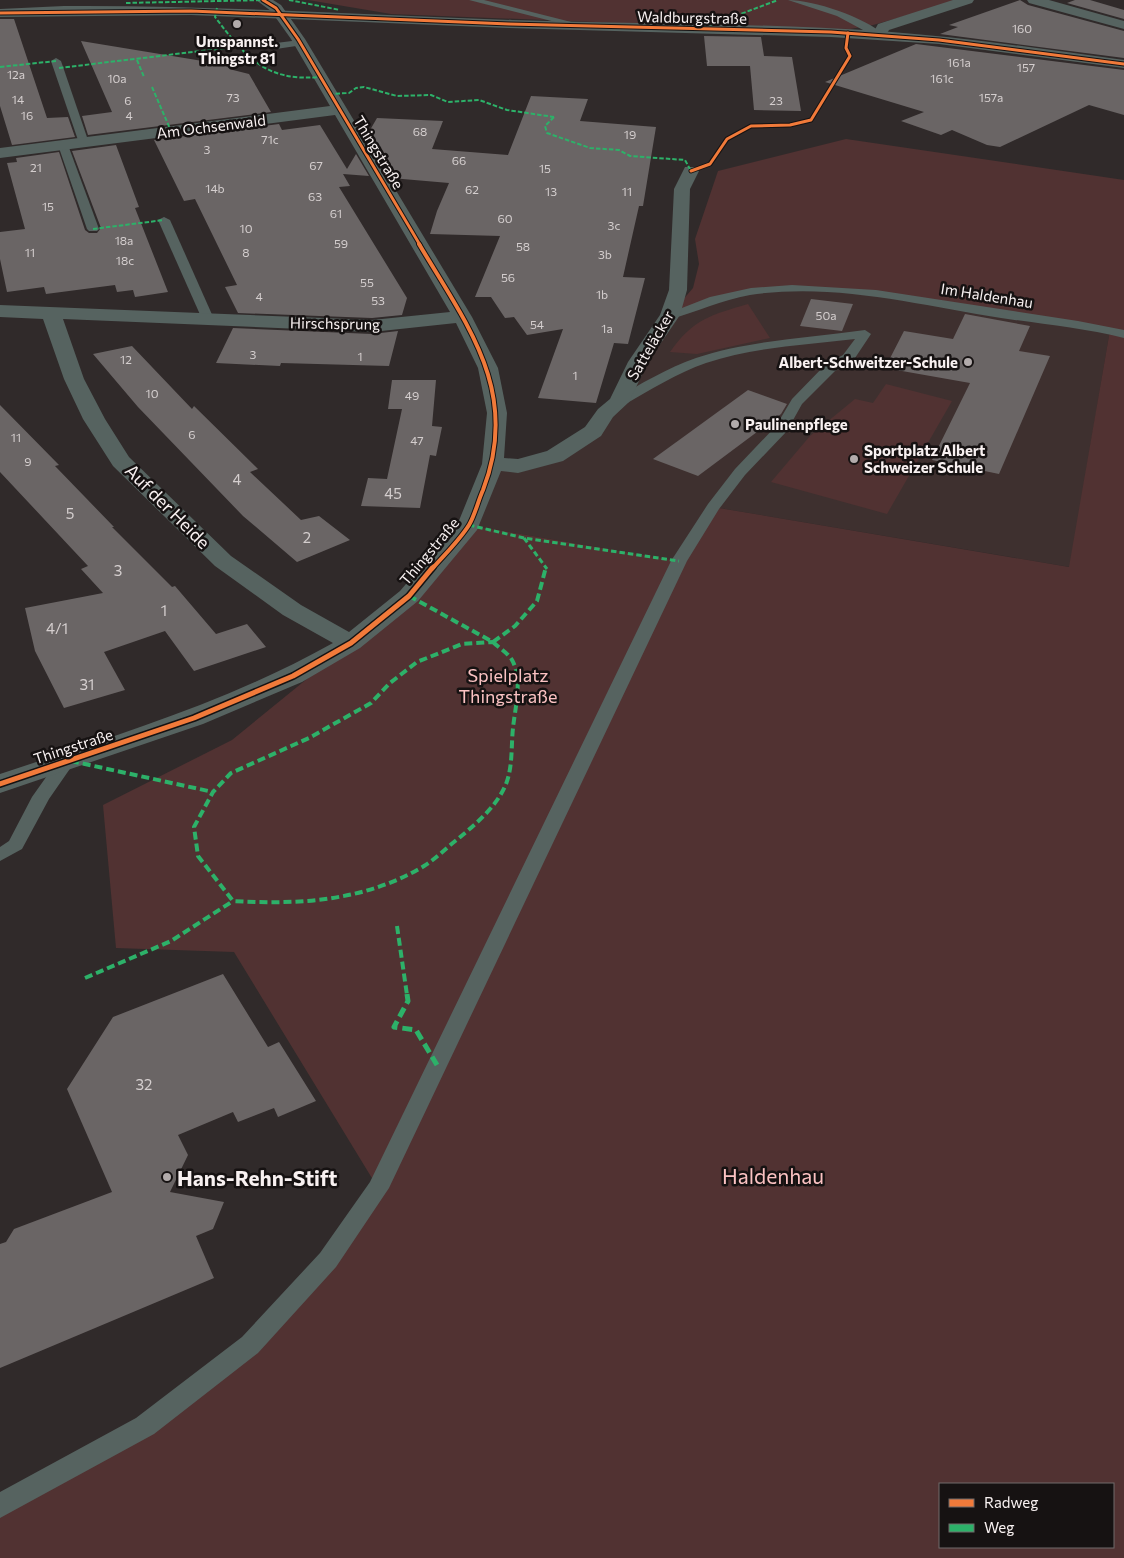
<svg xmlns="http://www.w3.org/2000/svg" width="1124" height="1558" font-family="Commissioner,sans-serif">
  <rect width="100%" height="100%" fill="#302a2a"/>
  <!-- built -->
  <polygon fill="#3e302f" points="764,289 880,294 1110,330 1070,567 713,507 679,561 469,525 493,464 518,466 593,431 670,315"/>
  <!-- green -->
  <g fill="#513232" fill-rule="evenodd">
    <polygon points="308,0 962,0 873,25 850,29 695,26 391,14"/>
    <path d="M846 139 1124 180V1558H0V1506L250 1345 378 1188 234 952 116 948 103 805 232 740 409 596 469 525 679 561 713 507 1069 567 1110 330 880 294 764 289 670 315 693 288 699 264 695 239 718 171ZM940 1484H1113V1547H940Z"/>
    <path d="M748 304 770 338 697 354 670 352C693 319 711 315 748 304Z"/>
    <polygon points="886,384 952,401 887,514 771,482 810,436 855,399 873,403"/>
  </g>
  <!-- building -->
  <g fill="#6a6565">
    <polygon points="1020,0 1028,5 1124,31 1124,58 940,34 958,27 949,25"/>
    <polygon points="1075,0 1090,0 1124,10 1124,19 1067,3"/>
    <polygon points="0,19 14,19 47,118 68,117 75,137 12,145 0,106"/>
    <polygon points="704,36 761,37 764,56 792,57 801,111 754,110 750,66 707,66"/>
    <polygon points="81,41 233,66 229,69 249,74 271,112 88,135 82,116 112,112"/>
    <polygon points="916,44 1124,70 1124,115 1089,105 1000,147 987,145 952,130 941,135 901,121 924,112 825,82"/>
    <polygon points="531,96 588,99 580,121 656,127 643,206 639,206 623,277 645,278 628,344 614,343 596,403 538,398 563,329 527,335 514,317 505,318 491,297 475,297 500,236 430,234 437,211 449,183 391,178 366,137 377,118 443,121 432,149 508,155"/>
    <polygon points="279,124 282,130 320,125 347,169 356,154 369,176 343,174 350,186 339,187 407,298 402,315 372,318 238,313 225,287 237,285 195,199 184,201 154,140"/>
    <polygon points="116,145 139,207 135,208 168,292 135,297 133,290 117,292 115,285 46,294 44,287 7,292 0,259 0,232 25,229 7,163 17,162 16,158 59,152 85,230 89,233 97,233 101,228 72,151"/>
    <polygon points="811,299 853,304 842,331 800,326"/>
    <polygon points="965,314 1030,326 1019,351 1050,356 999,474 932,460 970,383 885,368 904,331 953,339"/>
    <polygon points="233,328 372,334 398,331 389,366 281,363 280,366 216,363"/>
    <polygon points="132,346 192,409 194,406 258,469 250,472 301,520 319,516 350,540 297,562 243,516 138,407 93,354"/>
    <polygon points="392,380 436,380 432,426 442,427 436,456 430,455 420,508 361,506 368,478 387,479 402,409 388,409"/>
    <polygon points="748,390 787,404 781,414 698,476 653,459"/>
    <polygon points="0,405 59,465 55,466 114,527 112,527 172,587 175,586 216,634 247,624 266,647 194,671 165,631 104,652 125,690 64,708 35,651 25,608 103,593 81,569 88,566 0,472"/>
    <polygon points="223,974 268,1047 279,1042 316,1101 278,1117 274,1108 238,1122 233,1112 178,1135 188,1155 170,1192 224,1202 213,1229 196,1236 214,1278 0,1368 0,1244 6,1242 14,1229 112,1192 67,1089 113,1017"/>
  </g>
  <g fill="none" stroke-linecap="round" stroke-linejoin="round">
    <!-- service -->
    <g fill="#566360" fill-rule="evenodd">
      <polygon points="469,0 484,0 591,27 587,30"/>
      <path d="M788 0C813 0 865 17 884 35L876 37 837 16Z"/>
      <polygon points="300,40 303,41 303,45 276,49 271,46 276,43"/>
      <polygon points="56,58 61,61 89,143 88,145 84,146 79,143 51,61"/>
      <polygon points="63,142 68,145 99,229 97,231 89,231 87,229 58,145"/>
      <polygon points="164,217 170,220 214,319 212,322 208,323 202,319 158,220"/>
      <path d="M792 285 876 290 1078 321 1124 330V338C1083 328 1042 324 1001 318 919 305 833 282 750 295 721 300 697 312 670 319L664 315 710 297 751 288Z"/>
      <path d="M865 330 871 334 853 361 835 371 802 404 787 431 745 475 719 509 687 561 389 1188 336 1267 258 1353 154 1434 0 1518V1492L136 1418 242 1337 320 1253 370 1182 671 561 708 504 735 469 776 426 792 399 825 365 843 355 855 339C806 345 754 347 706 363 677 373 650 390 624 405H614L612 402 614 399C641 384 667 368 696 358 749 340 809 338 865 330Z"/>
      <polygon points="67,754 73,756 76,760 49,799 22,849 0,861 0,847 9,841 32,797 61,756"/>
    </g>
    <!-- minor -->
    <g fill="#566360" fill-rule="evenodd">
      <path d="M256 0H273L281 5 305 39 472 317 498 368 507 413 504 458 518 459 547 451 585 427 598 409 610 399 628 362 660 315 669 290 674 189 685 167H697L699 171 690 189 687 290 680 315 648 362 629 402 613 417 601 436 563 461 518 473 501 471 477 530 418 601 360 648 302 682 203 724 0 793V774C114 736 228 702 333 643L283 615 215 566 113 466 83 419 64 379 43 319 0 317V305L372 320 450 312 335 115 0 158V148L330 106 291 39 271 11ZM63 319 372 332 456 323 478 368 487 413 482 464 458 523 400 591 349 632 301 605 231 556 129 457 105 419 84 379Z"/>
      <polygon points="953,0 974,0 972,3 889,30 884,38 874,38 872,35 878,24"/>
      <polygon points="1027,0 1049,0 1124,21 1124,29 1029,3"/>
    </g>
    <!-- tertiary -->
    <path fill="#566360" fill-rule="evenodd" d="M64 6C213 5 362 15 512 20 635 24 758 23 880 31 962 37 1043 49 1124 60V68L939 44 831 37 509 28 191 15 0 17V9Z"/>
    <!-- quiet-far3 -->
    <g stroke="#2db169" stroke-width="2" stroke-dasharray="4.5 2" stroke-linecap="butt">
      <polyline points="289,0 340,10"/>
      <polyline points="126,3 265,0"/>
      <path d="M217 8 215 17C245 56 265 82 319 77"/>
      <polyline points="711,25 778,0"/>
      <polyline points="137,60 144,77"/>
      <polyline points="0,67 56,61"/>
      <polyline points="59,68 243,46"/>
      <polyline points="152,87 171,131"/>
      <polyline points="329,94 349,93 356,88 364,87 397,96 431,95 448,102 479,100 507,110 554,117"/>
      <polyline points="554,117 545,126 547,133 590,148 619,150 630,156 685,160 691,171 694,170"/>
      <polyline points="93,229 164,220"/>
    </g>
    <!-- quiet-far2 -->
    <g stroke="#2db169" stroke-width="3" stroke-dasharray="5.5 3" stroke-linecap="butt">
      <polyline points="469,525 524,538 679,561"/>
      <polyline points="524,538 547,569"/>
    </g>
    <!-- quiet-far1 -->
    <g stroke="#2db169" stroke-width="4" stroke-dasharray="8 4" stroke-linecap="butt">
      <polyline points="409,596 493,642 515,626 537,601 546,567"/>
      <path d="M493 642C499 648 508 653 512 660 523 679 515 708 513 728 511 746 513 766 506 784 497 806 477 823 459 838 447 847 437 858 424 866 366 901 299 905 233 901L198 856 194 827 213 792 231 773 309 738 371 703 390 683 417 662 462 644Z"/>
      <polyline points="71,761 213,792"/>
      <polyline points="397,926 407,995"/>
      <polyline points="85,978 171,941 233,901"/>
    </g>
    <!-- quiet -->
    <polyline stroke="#2db169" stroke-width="5" stroke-dasharray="10 5" stroke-linecap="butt" points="407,994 408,1001 394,1027 416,1030 437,1065"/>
    <defs>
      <g id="cycleway-far2">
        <polyline points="263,0 276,8 298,39 420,245"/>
        <polyline points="0,13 191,11 509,24 831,32 939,40 1124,64"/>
        <polyline points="691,171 710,164 727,139 751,126 790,125 811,120 850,56 846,48 848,33"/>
      </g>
      <path id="cycleway-far1" d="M419 244C467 325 521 392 483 490 478 501 475 515 469 525 459 541 444 555 432 569"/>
      <polyline id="cycleway" points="0,784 194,718 293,676 351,643 409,596 433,567"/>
    </defs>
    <!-- cycleway-far2 casing -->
    <use href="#cycleway-far2" stroke="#161212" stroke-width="5"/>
    <!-- cycleway-far1 casing -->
    <use href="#cycleway-far1" stroke="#161212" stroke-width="6"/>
    <!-- cycleway casing -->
    <use href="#cycleway" stroke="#161212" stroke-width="8"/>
    <!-- cycleway-far2 -->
    <use href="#cycleway-far2" stroke="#f17a3a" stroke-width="3"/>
    <!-- cycleway-far1 -->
    <use href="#cycleway-far1" stroke="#f17a3a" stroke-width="4"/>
    <!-- cycleway -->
    <use href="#cycleway" stroke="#f17a3a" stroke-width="5"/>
  </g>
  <!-- markers -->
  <g fill="#b2abab" stroke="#161212" stroke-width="2">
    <circle cx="237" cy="24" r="5"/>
    <circle cx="968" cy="362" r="5"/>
    <circle cx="735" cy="424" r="5"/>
    <circle cx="854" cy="459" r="5"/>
    <circle cx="167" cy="1177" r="5"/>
  </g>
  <g text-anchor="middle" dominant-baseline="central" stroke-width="5" stroke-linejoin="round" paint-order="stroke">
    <!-- far-number labels -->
    <g font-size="12" fill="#d4cece">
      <text x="1022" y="28">160</text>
      <text x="959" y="62">161a</text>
      <text x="1026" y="67">157</text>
      <text x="16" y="74">12a</text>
      <text x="117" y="78">10a</text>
      <text x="942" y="78">161c</text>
      <text x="233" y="97">73</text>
      <text x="991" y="97">157a</text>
      <text x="18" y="99">14</text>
      <text x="128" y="100">6</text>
      <text x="776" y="100">23</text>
      <text x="27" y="115">16</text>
      <text x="129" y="115">4</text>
      <text x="420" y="131">68</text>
      <text x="630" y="134">19</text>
      <text x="270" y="139">71c</text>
      <text x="207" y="149">3</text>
      <text x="459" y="160">66</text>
      <text x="316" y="165">67</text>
      <text x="36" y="167">21</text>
      <text x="545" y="168">15</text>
      <text x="215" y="188">14b</text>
      <text x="472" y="189">62</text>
      <text x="551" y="191">13</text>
      <text x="627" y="191">11</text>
      <text x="315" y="196">63</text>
      <text x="48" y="206">15</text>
      <text x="336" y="213">61</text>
      <text x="505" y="218">60</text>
      <text x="614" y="225">3c</text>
      <text x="246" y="228">10</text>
      <text x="124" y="240">18a</text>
      <text x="341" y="243">59</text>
      <text x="523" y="246">58</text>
      <text x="30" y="252">11</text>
      <text x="246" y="252">8</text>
      <text x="605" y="254">3b</text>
      <text x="125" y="260">18c</text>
      <text x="508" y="277">56</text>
      <text x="367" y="282">55</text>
      <text x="602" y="294">1b</text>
      <text x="259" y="296">4</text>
      <text x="378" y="300">53</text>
      <text x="826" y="315">50a</text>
      <text x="537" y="324">54</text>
      <text x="607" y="328">1a</text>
      <text x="253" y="354">3</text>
      <text x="360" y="356">1</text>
      <text x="126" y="359">12</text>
      <text x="575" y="375">1</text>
      <text x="152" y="393">10</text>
      <text x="412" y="395">49</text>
      <text x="192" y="434">6</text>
      <text x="16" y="437">11</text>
      <text x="417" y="440">47</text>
      <text x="28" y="461">9</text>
    </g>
    <!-- far-street labels -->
    <g font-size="15" fill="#f8f1f1" stroke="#161212">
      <text transform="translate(692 17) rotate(1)">Waldburgstraße</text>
      <text transform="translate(211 126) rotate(-7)">Am Ochsenwald</text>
      <text transform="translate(379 152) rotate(59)">Thingstraße</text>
      <text transform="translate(987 295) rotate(9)">Im Haldenhau</text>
      <text transform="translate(335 323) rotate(1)">Hirschsprung</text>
      <text transform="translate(650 345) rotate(-60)">Satteläcker</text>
      <text transform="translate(429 551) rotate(-50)">Thingstraße</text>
      <text transform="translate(73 746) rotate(-18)">Thingstraße</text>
    </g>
    <!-- far-poi labels -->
    <g font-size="15" font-weight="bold" fill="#f8f1f1" stroke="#161212" text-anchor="start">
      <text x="237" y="41" text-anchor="middle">Umspannst.<tspan x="237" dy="17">Thingstr 81</tspan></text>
      <text x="958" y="362" text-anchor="end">Albert-Schweitzer-Schule</text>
      <text x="745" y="424">Paulinenpflege</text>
      <text x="864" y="450">Sportplatz Albert<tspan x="864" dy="17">Schweizer Schule</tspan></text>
    </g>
    <!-- number labels -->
    <g font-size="15" fill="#d4cece">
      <text x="237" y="479">4</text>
      <text x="393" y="493">45</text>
      <text x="70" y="513">5</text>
      <text x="307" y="537">2</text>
      <text x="118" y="570">3</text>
      <text x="164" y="610">1</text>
      <text x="57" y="628">4/1</text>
      <text x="87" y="684">31</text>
      <text x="144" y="1084">32</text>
    </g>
    <!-- street labels -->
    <g font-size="18" fill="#f8f1f1" stroke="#161212">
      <text transform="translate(168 506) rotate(45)">Auf der Heide</text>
    </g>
    <!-- park labels -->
    <g font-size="18" fill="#fbc2c2" stroke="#161212">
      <text x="508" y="675">Spielplatz<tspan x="508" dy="21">Thingstraße</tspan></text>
    </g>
    <!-- near-park labels -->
    <g font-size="21" fill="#fbc2c2" stroke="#161212">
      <text x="773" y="1175">Haldenhau</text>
    </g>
    <!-- near-poi labels -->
    <g font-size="21" font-weight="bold" fill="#f8f1f1" stroke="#161212" text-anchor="start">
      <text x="177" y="1177">Hans-Rehn-Stift</text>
    </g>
  </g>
  <!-- legend -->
  <rect x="939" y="1483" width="175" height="65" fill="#161212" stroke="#706b6b"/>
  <rect x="949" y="1499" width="25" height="8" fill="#f17a3a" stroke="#706b6b"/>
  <text x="984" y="1508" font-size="15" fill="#f8f1f1">Radweg</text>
  <rect x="949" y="1524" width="25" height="8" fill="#2db169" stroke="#706b6b"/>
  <text x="984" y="1533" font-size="15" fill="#f8f1f1">Weg</text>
</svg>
